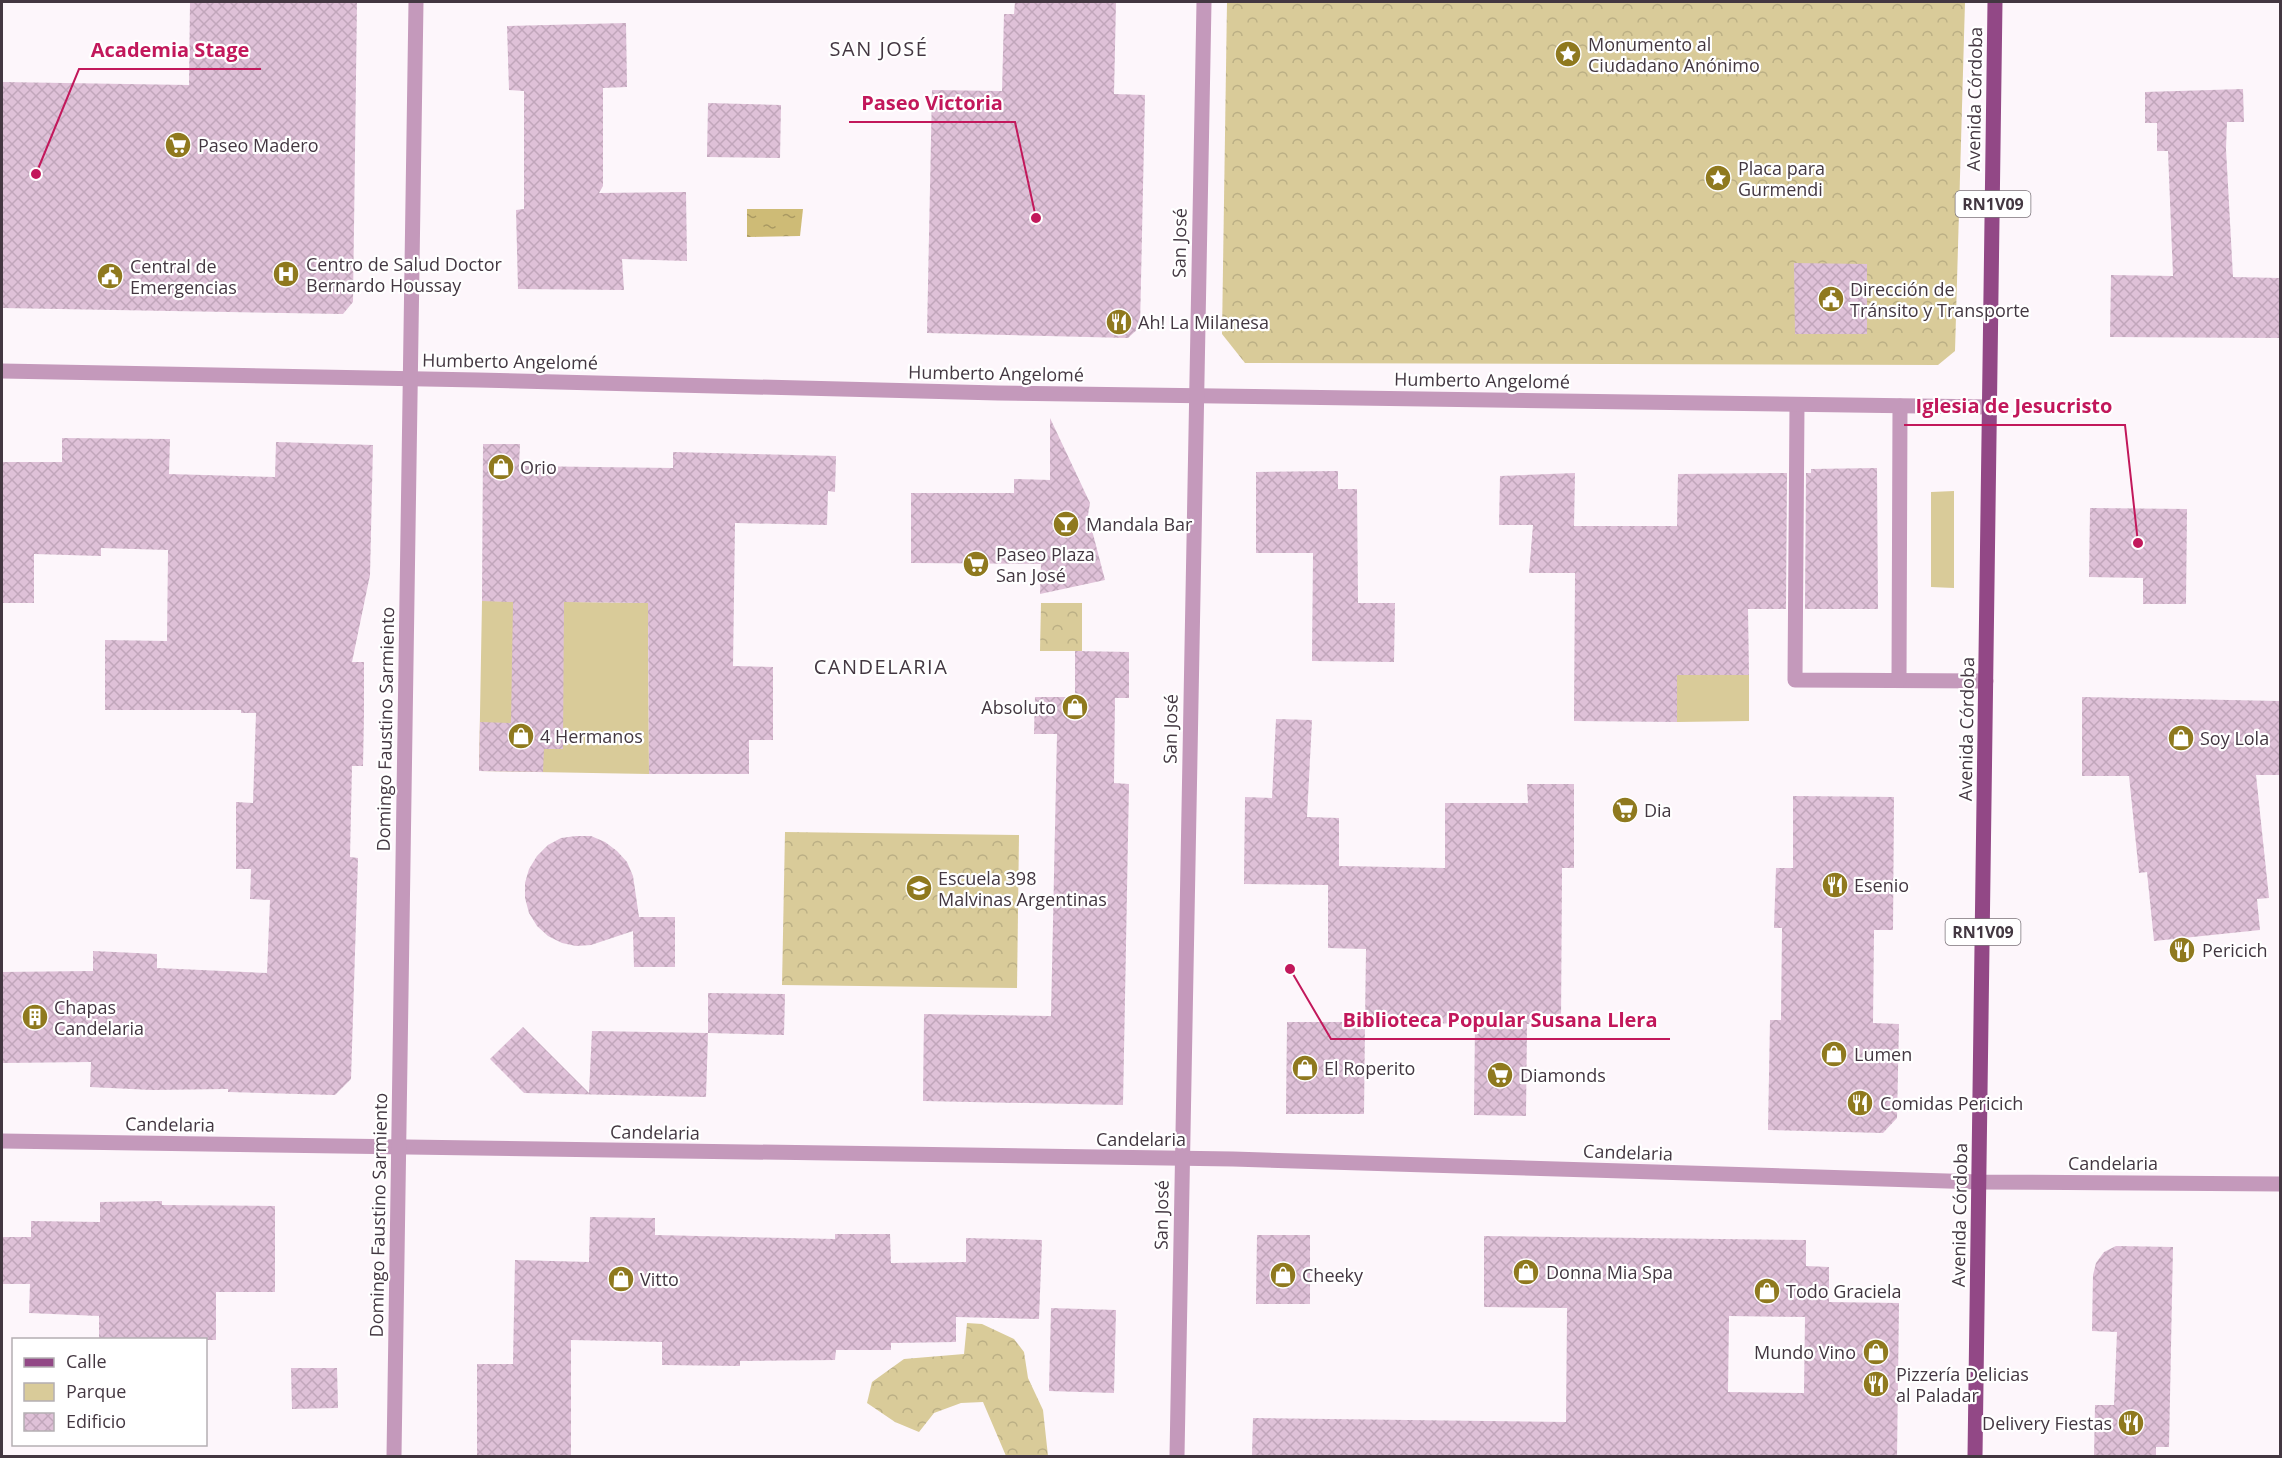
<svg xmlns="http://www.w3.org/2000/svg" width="2282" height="1458" font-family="'Open Sans',sans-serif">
  <defs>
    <pattern id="forest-crowns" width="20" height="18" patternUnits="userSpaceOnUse" patternTransform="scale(1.5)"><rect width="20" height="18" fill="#d9cb99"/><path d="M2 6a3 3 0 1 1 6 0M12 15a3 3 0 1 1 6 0" fill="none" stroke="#bbaf85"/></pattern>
    <pattern id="water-ripples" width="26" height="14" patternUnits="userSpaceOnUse" patternTransform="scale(1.5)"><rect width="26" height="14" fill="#cebb76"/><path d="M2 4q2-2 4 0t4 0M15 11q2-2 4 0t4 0" fill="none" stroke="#a99962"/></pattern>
    <pattern id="building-cross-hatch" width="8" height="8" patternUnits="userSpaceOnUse" patternTransform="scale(1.5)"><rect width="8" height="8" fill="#dfc1d8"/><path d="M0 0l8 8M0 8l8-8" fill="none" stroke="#c1a6bb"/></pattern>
  </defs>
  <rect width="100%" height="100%" fill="#fdf6fb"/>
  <!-- green -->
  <g fill="#d9cb99">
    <polygon points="1954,491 1954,588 1931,587 1931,492"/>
    <polygon points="482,601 652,603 652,611 648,624 649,774 479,771"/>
    <polygon points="1677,675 1749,675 1749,721 1677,722"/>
  </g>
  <!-- forest -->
  <g fill="url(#forest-crowns)">
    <polygon points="1227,2 1965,2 1955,351 1938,365 1245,363 1222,334"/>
    <polygon points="1041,603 1082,603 1082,651 1040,651"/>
    <polygon points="785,832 1019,835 1017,988 782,985"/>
    <polygon points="967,1323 982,1324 1014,1339 1024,1352 1028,1378 1043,1410 1048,1456 1006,1456 983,1402 961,1403 934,1413 919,1432 895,1422 867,1403 872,1382 904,1359 964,1354"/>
  </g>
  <!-- water -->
  <polygon fill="url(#water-ripples)" points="747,209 803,209 800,236 747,237"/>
  <!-- building -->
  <g fill="url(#building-cross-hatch)" fill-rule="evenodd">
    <polygon points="190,2 357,2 353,302 343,314 2,308 2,82 189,85"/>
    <polygon points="1015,2 1116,2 1114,94 1145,95 1140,327 1128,338 927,333 932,90 1002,91 1004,14 1014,14"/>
    <polygon points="626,23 627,87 603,88 603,186 599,193 686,192 687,261 622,259 624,290 518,289 516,210 524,209 524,91 509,90 507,26"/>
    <polygon points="2243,89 2244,122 2227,122 2226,149 2233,277 2280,278 2280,338 2110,337 2111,275 2173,276 2168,151 2157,151 2157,123 2145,123 2145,92"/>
    <polygon points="708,103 781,105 780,158 707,157"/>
    <polygon points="1794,263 1867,264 1867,334 1795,334"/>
    <polygon points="1050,418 1090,503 1088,515 1105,580 1040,594 1041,564 911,563 911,493 1014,493 1014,479 1050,480"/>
    <polygon points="62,438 170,439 169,474 275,477 276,442 373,445 370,575 352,662 364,662 364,715 363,766 352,766 350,857 358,858 351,1079 335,1095 228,1092 228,1089 152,1090 90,1087 91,1062 2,1063 2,972 93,971 93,951 157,954 157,968 267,973 270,900 250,899 251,869 236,869 236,802 253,803 256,713 241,713 241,710 105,710 105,640 167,641 168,550 101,548 101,556 34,554 34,603 2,603 2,462 62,462"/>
    <polygon points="483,444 520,444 519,466 673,468 673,452 836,456 835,492 828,491 827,525 735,523 733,666 773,667 773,740 749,740 749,774 649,774 648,603 564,602 563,749 544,749 543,772 479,771 480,722 511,723 513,602 482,601"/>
    <polygon points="1877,468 1878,609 1805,609 1806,473 1811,473 1811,469"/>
    <polygon points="1338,471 1338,489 1357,489 1358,603 1395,603 1394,662 1312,661 1313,553 1256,553 1256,472"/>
    <polygon points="1575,473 1574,526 1677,526 1678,474 1787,473 1786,609 1748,609 1749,675 1677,675 1677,722 1574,721 1575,573 1529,573 1533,525 1499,525 1500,476"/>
    <polygon points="2090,508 2187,509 2186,604 2143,604 2143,578 2089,577"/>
    <polygon points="1075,651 1129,652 1129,698 1115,698 1114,783 1129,784 1123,1105 923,1101 924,1014 1051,1016 1057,734 1034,734 1035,697 1075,697"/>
    <polygon points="2082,697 2279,701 2280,775 2256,775 2269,898 2257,899 2260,930 2154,941 2147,872 2139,873 2129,776 2082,776"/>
    <polygon points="1276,719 1312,720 1307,817 1339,818 1339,866 1445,868 1445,803 1528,803 1527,784 1574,784 1574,868 1562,868 1561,1024 1527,1024 1526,1116 1474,1115 1475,1024 1365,1022 1366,949 1328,948 1328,885 1244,884 1245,797 1272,798"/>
    <polygon points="1793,796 1894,797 1893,930 1874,930 1873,1023 1899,1024 1897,1118 1883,1133 1768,1130 1770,1020 1781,1020 1782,928 1774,928 1776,868 1793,868"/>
    <polygon points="576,836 591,836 605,842 617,851 627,862 633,876 639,917 675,917 675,967 634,967 633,931 591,945 576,946 562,943 548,936 537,926 529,913 525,898 525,883 529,869 537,856 548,845 561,838"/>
    <polygon points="708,993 785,994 784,1035 708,1033"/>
    <polygon points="1287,1022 1365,1022 1364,1114 1286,1114"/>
    <polygon points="523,1027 589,1093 592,1031 708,1033 706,1097 524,1093 490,1059"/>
    <polygon points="162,1201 162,1205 275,1206 275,1292 216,1292 216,1340 99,1340 99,1316 29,1313 30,1284 2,1284 2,1237 31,1237 31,1221 100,1222 100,1202"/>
    <polygon points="590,1217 655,1218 655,1235 835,1239 835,1234 890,1234 891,1263 966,1262 966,1238 1042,1240 1039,1319 956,1317 956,1342 891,1343 891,1350 836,1350 835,1360 740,1361 740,1366 662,1365 662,1342 571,1340 571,1456 477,1456 477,1364 513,1364 515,1260 589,1262"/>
    <polygon points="1257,1235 1310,1235 1310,1304 1256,1304"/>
    <path d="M1484 1236 1806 1240V1266L1829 1267V1302L1899 1303 1897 1456H1252L1253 1418 1566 1422 1567 1308 1484 1307ZM1729 1316 1805 1317 1804 1393 1728 1392Z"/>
    <polygon points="2116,1246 2173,1247 2169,1447 2156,1447 2156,1456 2094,1456 2095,1405 2114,1405 2117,1332 2092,1331 2093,1275 2096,1263 2104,1252"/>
    <polygon points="1051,1308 1116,1310 1114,1393 1049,1391"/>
    <polygon points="291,1368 337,1368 338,1408 292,1409"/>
  </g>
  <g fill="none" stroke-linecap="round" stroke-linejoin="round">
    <!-- service -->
    <g stroke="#c499bb" stroke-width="15">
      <polyline points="1797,405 1795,680 1986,681"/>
      <polyline points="1899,680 1900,406"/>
    </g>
    <!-- minor -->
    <g stroke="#c499bb" stroke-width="15">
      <polyline points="2,371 478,380 998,393 1990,407"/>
      <polyline points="2,1141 1233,1159 1979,1182 2280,1184"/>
      <polyline points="1177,1456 1204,2"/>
    </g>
    <!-- tertiary -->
    <polyline stroke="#c499bb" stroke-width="15" points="394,1456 416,2"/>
    <!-- primary -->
    <polyline stroke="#924886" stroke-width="15" points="1975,1456 1995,2"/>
  </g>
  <!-- icons -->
  <defs>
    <symbol id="sight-disc" viewBox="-11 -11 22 22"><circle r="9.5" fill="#8f791e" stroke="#fff"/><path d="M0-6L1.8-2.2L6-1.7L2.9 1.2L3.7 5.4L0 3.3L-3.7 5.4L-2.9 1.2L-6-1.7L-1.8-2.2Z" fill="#fff"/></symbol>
    <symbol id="supermarket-disc" viewBox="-11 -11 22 22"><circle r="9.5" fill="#8f791e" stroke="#fff"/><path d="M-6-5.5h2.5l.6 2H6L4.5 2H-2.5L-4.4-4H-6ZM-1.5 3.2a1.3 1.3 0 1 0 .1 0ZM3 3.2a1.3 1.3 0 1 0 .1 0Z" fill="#fff"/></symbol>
    <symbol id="hospital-disc" viewBox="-11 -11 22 22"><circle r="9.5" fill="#8f791e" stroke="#fff"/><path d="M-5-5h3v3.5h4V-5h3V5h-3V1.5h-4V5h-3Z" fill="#fff"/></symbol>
    <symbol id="civic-disc" viewBox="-11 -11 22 22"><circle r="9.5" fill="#8f791e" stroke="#fff"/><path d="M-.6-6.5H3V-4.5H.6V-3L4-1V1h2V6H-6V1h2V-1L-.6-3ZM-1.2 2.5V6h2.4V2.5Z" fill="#fff"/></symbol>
    <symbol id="restaurant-disc" viewBox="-11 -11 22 22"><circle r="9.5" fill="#8f791e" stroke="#fff"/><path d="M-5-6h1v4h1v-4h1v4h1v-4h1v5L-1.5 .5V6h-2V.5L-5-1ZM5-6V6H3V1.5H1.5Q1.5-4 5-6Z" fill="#fff"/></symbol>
    <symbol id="shop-disc" viewBox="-11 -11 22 22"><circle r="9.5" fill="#8f791e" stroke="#fff"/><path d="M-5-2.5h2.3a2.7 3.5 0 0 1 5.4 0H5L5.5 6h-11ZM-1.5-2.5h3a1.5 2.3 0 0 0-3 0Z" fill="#fff"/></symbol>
    <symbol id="bar-disc" viewBox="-11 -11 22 22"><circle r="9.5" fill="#8f791e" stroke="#fff"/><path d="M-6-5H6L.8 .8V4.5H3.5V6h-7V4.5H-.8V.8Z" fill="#fff"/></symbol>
    <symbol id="school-disc" viewBox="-11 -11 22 22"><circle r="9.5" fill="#8f791e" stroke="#fff"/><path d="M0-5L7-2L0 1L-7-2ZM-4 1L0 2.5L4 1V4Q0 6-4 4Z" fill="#fff"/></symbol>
    <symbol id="building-disc" viewBox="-11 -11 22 22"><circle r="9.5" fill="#8f791e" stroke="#fff"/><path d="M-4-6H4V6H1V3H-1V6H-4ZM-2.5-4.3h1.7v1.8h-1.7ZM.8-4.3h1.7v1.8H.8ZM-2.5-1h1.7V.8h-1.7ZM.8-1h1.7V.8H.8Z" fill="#fff"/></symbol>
  </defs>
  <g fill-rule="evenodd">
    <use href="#sight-disc" x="1553" y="39" width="30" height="30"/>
    <use href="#supermarket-disc" x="163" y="130" width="30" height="30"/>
    <use href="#sight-disc" x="1703" y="163" width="30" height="30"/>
    <use href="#hospital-disc" x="271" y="259" width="30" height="30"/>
    <use href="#civic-disc" x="95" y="261" width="30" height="30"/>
    <use href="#civic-disc" x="1816" y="284" width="30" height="30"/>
    <use href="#restaurant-disc" x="1104" y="307" width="30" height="30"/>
    <use href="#shop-disc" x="486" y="452" width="30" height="30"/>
    <use href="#bar-disc" x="1051" y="509" width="30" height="30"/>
    <use href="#supermarket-disc" x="961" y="549" width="30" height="30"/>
    <use href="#shop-disc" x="1060" y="692" width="30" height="30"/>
    <use href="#shop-disc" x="506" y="721" width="30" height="30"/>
    <use href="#shop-disc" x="2166" y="723" width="30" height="30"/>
    <use href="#supermarket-disc" x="1610" y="795" width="30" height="30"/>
    <use href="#restaurant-disc" x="1820" y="870" width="30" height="30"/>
    <use href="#school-disc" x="904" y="873" width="30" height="30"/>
    <use href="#restaurant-disc" x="2167" y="935" width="30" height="30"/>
    <use href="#building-disc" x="20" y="1002" width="30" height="30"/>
    <use href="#shop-disc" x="1819" y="1039" width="30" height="30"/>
    <use href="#shop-disc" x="1290" y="1053" width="30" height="30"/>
    <use href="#supermarket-disc" x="1485" y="1060" width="30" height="30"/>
    <use href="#restaurant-disc" x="1845" y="1088" width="30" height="30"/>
    <use href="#shop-disc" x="1511" y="1257" width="30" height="30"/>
    <use href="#shop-disc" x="1268" y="1260" width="30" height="30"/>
    <use href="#shop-disc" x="606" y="1264" width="30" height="30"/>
    <use href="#shop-disc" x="1752" y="1276" width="30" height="30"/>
    <use href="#shop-disc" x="1861" y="1337" width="30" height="30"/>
    <use href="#restaurant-disc" x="1861" y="1369" width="30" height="30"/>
    <use href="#restaurant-disc" x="2116" y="1408" width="30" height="30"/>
  </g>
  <g text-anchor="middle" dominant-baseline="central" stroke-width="4.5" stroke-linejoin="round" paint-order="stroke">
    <!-- shield labels -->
    <g fill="#fff" stroke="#7b737a" stroke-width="1.5">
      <rect x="1955.5" y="191" width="75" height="26" rx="4.5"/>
      <rect x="1945.5" y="919" width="75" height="26" rx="4.5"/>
    </g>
    <g font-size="16" font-weight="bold" fill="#433741">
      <text x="1993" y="204">RN1V09</text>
      <text x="1983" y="932">RN1V09</text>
    </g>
    <!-- poi labels -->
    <g font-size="18" fill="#433741" stroke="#fff" text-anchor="start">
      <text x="1588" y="44">Monumento al<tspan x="1588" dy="21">Ciudadano Anónimo</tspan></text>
      <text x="198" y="145">Paseo Madero</text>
      <text x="1738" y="168">Placa para<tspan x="1738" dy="21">Gurmendi</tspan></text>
      <text x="306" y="264">Centro de Salud Doctor<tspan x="306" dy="21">Bernardo Houssay</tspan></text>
      <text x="130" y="266">Central de<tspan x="130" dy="21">Emergencias</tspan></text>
      <text x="1850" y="289">Dirección de<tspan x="1850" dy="21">Tránsito y Transporte</tspan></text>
      <text x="1138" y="322">Ah! La Milanesa</text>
      <text x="520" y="467">Orio</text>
      <text x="1086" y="524">Mandala Bar</text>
      <text x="996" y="554">Paseo Plaza<tspan x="996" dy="21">San José</tspan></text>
      <text x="1056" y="707" text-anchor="end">Absoluto</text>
      <text x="540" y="736">4 Hermanos</text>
      <text x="2200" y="738">Soy Lola</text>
      <text x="1644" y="810">Dia</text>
      <text x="938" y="878">Escuela 398<tspan x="938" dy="21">Malvinas Argentinas</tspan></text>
      <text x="1854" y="885">Esenio</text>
      <text x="2202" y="950">Pericich</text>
      <text x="54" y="1007">Chapas<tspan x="54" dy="21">Candelaria</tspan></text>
      <text x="1854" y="1054">Lumen</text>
      <text x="1324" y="1068">El Roperito</text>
      <text x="1520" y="1075">Diamonds</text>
      <text x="1880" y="1103">Comidas Pericich</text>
      <text x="1546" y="1272">Donna Mia Spa</text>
      <text x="1302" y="1275">Cheeky</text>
      <text x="640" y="1279">Vitto</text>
      <text x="1786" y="1291">Todo Graciela</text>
      <text x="1856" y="1352" text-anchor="end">Mundo Vino</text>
      <text x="1896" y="1374">Pizzería Delicias<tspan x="1896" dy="21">al Paladar</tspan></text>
      <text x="2112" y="1423" text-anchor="end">Delivery Fiestas</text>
    </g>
    <!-- street labels -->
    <g font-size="18" fill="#433741" stroke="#fff">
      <text transform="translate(1974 99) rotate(-89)">Avenida Córdoba</text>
      <text transform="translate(1179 243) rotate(-89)">San José</text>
      <text transform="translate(510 361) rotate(1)">Humberto Angelomé</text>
      <text transform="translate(996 373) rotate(1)">Humberto Angelomé</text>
      <text transform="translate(1482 380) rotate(1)">Humberto Angelomé</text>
      <text transform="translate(385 729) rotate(-89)">Domingo Faustino Sarmiento</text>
      <text transform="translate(1170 729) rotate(-89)">San José</text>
      <text transform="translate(1966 729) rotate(-89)">Avenida Córdoba</text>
      <text transform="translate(170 1124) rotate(1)">Candelaria</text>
      <text transform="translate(655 1132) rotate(1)">Candelaria</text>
      <text x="1141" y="1139">Candelaria</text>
      <text transform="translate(1628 1152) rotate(2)">Candelaria</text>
      <text x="2113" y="1163">Candelaria</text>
      <text transform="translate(378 1215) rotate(-89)">Domingo Faustino Sarmiento</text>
      <text transform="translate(1161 1215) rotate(-89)">San José</text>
      <text transform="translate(1959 1215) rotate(-89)">Avenida Córdoba</text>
    </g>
    <!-- neighbourhood labels -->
    <g font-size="20" letter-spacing="1.5" fill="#433741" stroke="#fff">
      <text x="879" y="48">SAN JOSÉ</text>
      <text x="881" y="666">CANDELARIA</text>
    </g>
  </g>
  <!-- callouts -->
  <path fill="none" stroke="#c2185b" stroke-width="2" d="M36 174L79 69H261M1036 218L1015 122H849M2138 543L2125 425H1904M1290 969L1331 1039H1670"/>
  <g fill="#c2185b" stroke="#fff" stroke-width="2">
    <circle cx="36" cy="174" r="6"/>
    <circle cx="1036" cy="218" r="6"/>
    <circle cx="2138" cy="543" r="6"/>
    <circle cx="1290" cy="969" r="6"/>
  </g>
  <g font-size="20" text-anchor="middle" font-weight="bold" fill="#c2185b" stroke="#fff" stroke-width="4.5" stroke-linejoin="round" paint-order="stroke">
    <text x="170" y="57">Academia Stage</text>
    <text x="932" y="110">Paseo Victoria</text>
    <text x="2014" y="413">Iglesia de Jesucristo</text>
    <text x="1500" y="1027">Biblioteca Popular Susana Llera</text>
  </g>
  <!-- border -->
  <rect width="2282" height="1458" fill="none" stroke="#433741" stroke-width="6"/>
  <!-- legend -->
  <rect x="12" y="1338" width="195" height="108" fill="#ffffff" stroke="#b4afb3" stroke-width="1.5"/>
  <rect x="24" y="1358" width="30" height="9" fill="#924886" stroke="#b4afb3" stroke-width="1.5"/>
  <text x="66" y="1368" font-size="18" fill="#433741">Calle</text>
  <rect x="24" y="1383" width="30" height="18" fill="#d9cb99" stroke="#b4afb3" stroke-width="1.5"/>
  <text x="66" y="1398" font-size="18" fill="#433741">Parque</text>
  <rect x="24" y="1413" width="30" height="18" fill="url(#building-cross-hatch)" stroke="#b4afb3" stroke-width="1.5"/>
  <text x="66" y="1428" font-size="18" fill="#433741">Edificio</text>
</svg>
